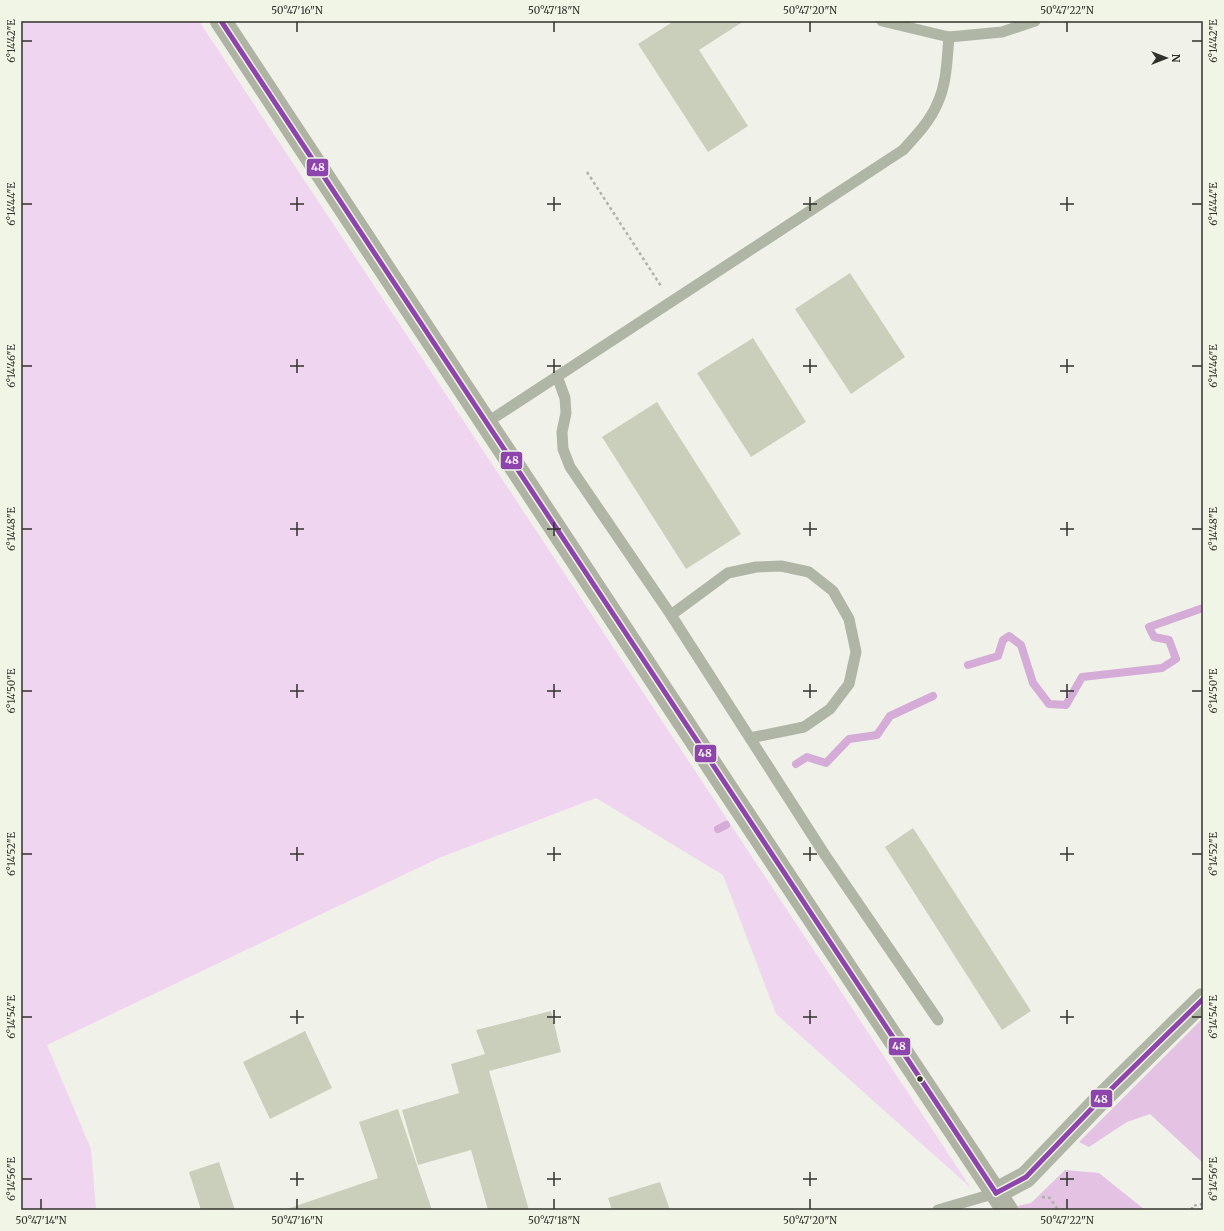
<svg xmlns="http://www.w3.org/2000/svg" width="1224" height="1231" font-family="Merriweather,serif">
  <rect width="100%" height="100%" fill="#f0f2ea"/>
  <!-- green -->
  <polygon fill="#f0d5f0" points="21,21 199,21 971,1188 776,1014 723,875 596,798 439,858 47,1045 91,1149 96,1210 21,1210"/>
  <!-- forest -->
  <g fill="#e3c2e3">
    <polygon points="1203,1018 1203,1163 1150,1114 1127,1122 1089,1147 1079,1142"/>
    <polygon points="1065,1170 1099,1173 1145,1210 1001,1210 1031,1203"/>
  </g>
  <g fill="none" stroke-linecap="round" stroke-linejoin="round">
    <!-- stream -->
    <g stroke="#d5abd7" stroke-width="8">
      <polyline points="968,665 998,656 1003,640 1009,636 1021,645 1033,683 1049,704 1066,705 1082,677 1162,668 1176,659 1169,640 1154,637 1149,627 1203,608"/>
      <polyline points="796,764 807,757 826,763 849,739 877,735 890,716 933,696"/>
      <polyline points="718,829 726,825"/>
    </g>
  </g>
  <!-- building -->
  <g fill="#cacfbb">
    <polygon points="674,21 744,21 699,50 748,126 708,152 638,44"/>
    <polygon points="850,273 905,357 851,394 795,309"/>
    <polygon points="753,338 806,422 751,457 697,373"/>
    <polygon points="657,402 741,534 686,569 602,437"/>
    <polygon points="913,828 1031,1011 1002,1030 885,847"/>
    <polygon points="551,1011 561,1052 489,1071 529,1210 488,1210 471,1150 418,1165 402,1110 459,1093 451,1064 485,1054 476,1030"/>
    <polygon points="305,1031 332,1088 270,1119 243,1062"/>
    <polygon points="398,1109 432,1210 284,1210 378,1178 359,1122"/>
    <polygon points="219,1162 235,1210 201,1210 189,1172"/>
    <polygon points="660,1182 670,1210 612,1210 608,1198"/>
  </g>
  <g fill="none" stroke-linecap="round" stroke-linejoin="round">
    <!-- path -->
    <g stroke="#b0b4a8" stroke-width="2.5" stroke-dasharray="3 3" stroke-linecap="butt">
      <polyline points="587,172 661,286"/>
      <polyline points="1042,1197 1050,1198 1058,1210"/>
      <polyline points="1192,1210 1192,1206 1203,1204"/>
    </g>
    <!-- lane -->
    <g stroke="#b0b6a6" stroke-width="11">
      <polyline points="882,21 949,37 1002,32 1035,21"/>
      <polyline points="557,376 565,398 566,413 562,432 563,449 570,467 671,615 825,855 938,1020"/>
      <path d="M486 423 903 150C916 136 931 120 938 102 947 82 947 58 949 37"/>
      <polyline points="671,615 728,573 756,567 781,566 809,572 833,591 849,619 856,652 849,684 830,709 804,727 750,738"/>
      <polyline points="938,1210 996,1193"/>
    </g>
    <!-- street -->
    <polyline stroke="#b0b6a6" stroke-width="22" points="996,1193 1026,1177 1099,1101 1203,999"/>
    <!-- secondary -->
    <polyline stroke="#afb3a3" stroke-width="22" points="221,21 724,784 1007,1210"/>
    <defs>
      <g id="bus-1">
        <polyline points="221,21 996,1193"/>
        <polyline points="996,1193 1026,1177 1099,1101 1203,999"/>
      </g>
    </defs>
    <!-- bus-1 casing -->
    <use href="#bus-1" stroke="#f1f5e6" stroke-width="8"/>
    <!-- bus-1 -->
    <use href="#bus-1" stroke="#8e44ad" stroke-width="5"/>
  </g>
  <!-- ticks -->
  <path fill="none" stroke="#30322c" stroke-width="1.5" d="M297 22V32M554 22V32M810 22V32M1067 22V32M22 41H32M1192 41H1202M297 197V211M554 197V211M810 197V211M1067 197V211M22 204H32M290 204H304M547 204H561M803 204H817M1060 204H1074M1192 204H1202M297 359V373M554 359V373M810 359V373M1067 359V373M22 366H32M290 366H304M547 366H561M803 366H817M1060 366H1074M1192 366H1202M297 522V536M554 522V536M810 522V536M1067 522V536M22 529H32M290 529H304M547 529H561M803 529H817M1060 529H1074M1192 529H1202M297 684V698M554 684V698M810 684V698M1067 684V698M22 691H32M290 691H304M547 691H561M803 691H817M1060 691H1074M1192 691H1202M297 847V861M554 847V861M810 847V861M1067 847V861M22 854H32M290 854H304M547 854H561M803 854H817M1060 854H1074M1192 854H1202M297 1010V1024M554 1010V1024M810 1010V1024M1067 1010V1024M22 1017H32M290 1017H304M547 1017H561M803 1017H817M1060 1017H1074M1192 1017H1202M297 1172V1186M554 1172V1186M810 1172V1186M1067 1172V1186M22 1179H32M290 1179H304M547 1179H561M803 1179H817M1060 1179H1074M1192 1179H1202M41 1199V1209M297 1199V1209M554 1199V1209M810 1199V1209M1067 1199V1209"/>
  <!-- markers -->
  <circle fill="#30322c" stroke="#f1f5e6" stroke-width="1.5" cx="920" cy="1079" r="3.5"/>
  <g stroke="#f1f5e6" stroke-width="1.5">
    <rect x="306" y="158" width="23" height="19" rx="4" fill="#8e44ad"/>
    <rect x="500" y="451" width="23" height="19" rx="4" fill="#8e44ad"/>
    <rect x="694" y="744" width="23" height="19" rx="4" fill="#8e44ad"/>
    <rect x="888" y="1037" width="23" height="19" rx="4" fill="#8e44ad"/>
    <rect x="1090" y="1089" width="23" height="19" rx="4" fill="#8e44ad"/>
  </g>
  <g font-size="11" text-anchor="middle" font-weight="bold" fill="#fff">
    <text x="318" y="171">48</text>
    <text x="512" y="464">48</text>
    <text x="705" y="757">48</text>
    <text x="899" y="1050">48</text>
    <text x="1101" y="1103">48</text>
  </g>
  <!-- border -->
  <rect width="1224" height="1231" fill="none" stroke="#f1f5e6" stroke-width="44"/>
  <!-- north arrow -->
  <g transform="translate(1166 58) rotate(90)" stroke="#f1f5e6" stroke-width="3" paint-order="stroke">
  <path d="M0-3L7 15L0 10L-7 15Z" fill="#30322c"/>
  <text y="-6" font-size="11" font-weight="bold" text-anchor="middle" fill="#30322c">N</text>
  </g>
  <rect x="22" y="22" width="1180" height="1187" fill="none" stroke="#30322c" stroke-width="1.5"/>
  <g font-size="10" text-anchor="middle" fill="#30322c">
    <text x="297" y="14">50°47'16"N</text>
    <text x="554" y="14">50°47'18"N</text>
    <text x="810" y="14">50°47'20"N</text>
    <text x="1067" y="14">50°47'22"N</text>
    <text transform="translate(1213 41) rotate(-90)" y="4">6°14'42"E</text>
    <text transform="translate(11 41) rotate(-90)" y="4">6°14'42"E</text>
    <text transform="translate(1213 204) rotate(-90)" y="4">6°14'44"E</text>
    <text transform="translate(11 204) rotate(-90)" y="4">6°14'44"E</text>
    <text transform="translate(1213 366) rotate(-90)" y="4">6°14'46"E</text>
    <text transform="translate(11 366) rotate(-90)" y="4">6°14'46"E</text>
    <text transform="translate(1213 529) rotate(-90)" y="4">6°14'48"E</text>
    <text transform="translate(11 529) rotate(-90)" y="4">6°14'48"E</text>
    <text transform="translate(1213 691) rotate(-90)" y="4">6°14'50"E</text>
    <text transform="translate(11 691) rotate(-90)" y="4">6°14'50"E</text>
    <text transform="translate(1213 854) rotate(-90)" y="4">6°14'52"E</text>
    <text transform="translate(11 854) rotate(-90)" y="4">6°14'52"E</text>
    <text transform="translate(11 1017) rotate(-90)" y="4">6°14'54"E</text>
    <text transform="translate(1213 1017) rotate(-90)" y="4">6°14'54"E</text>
    <text transform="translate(1213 1179) rotate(-90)" y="4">6°14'56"E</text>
    <text transform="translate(11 1179) rotate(-90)" y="4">6°14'56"E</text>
    <text x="41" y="1224">50°47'14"N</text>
    <text x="297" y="1224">50°47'16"N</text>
    <text x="554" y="1224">50°47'18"N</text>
    <text x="810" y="1224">50°47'20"N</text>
    <text x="1067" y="1224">50°47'22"N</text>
  </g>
</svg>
